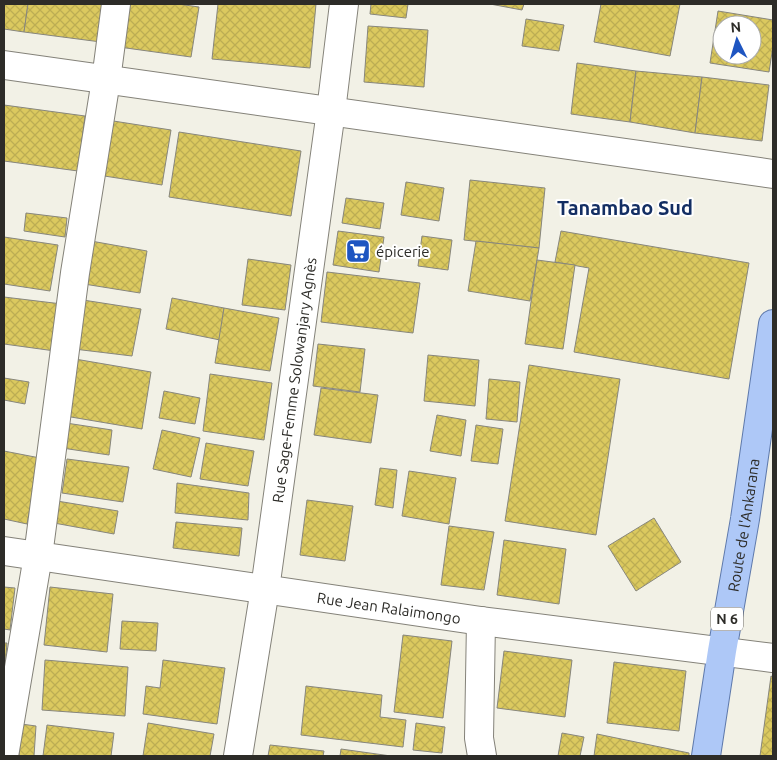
<svg xmlns="http://www.w3.org/2000/svg" width="777" height="760" font-family="Ubuntu,sans-serif">
  <defs>
    <pattern id="building-cross-hatch" width="8" height="8" patternUnits="userSpaceOnUse" patternTransform="scale(1.25)"><rect width="8" height="8" fill="#dbc95f"/><path d="M0 0l8 8M0 8l8-8" fill="none" stroke="#bcad53"/></pattern>
  </defs>
  <rect width="100%" height="100%" fill="#f2f1e6"/>
  <!-- building -->
  <g fill="url(#building-cross-hatch)" stroke="#87867d" fill-rule="evenodd">
    <polygon points="4,4 28,4 24,32 4,29"/>
    <polygon points="28,4 107,4 101,42 24,32"/>
    <polygon points="125,4 178,4 199,7 191,57 119,47"/>
    <polygon points="218,4 316,4 310,68 212,59"/>
    <polygon points="371,4 408,4 406,18 370,14"/>
    <polygon points="490,4 524,4 522,10"/>
    <polygon points="601,4 680,4 670,56 594,42"/>
    <path d="M718 11 773 20V46L769 72 710 63ZM722 25H752V55H722Z"/>
    <polygon points="526,19 564,25 559,51 522,46"/>
    <polygon points="368,26 428,30 424,87 364,82"/>
    <polygon points="577,63 636,71 630,122 571,114"/>
    <polygon points="636,71 702,77 695,133 630,122"/>
    <polygon points="702,77 769,85 762,141 695,133"/>
    <polygon points="4,105 85,116 78,171 4,161"/>
    <polygon points="107,120 171,130 162,185 98,175"/>
    <polygon points="179,132 301,151 291,216 169,197"/>
    <polygon points="470,180 545,188 539,248 464,240"/>
    <polygon points="406,182 444,188 439,221 401,215"/>
    <polygon points="346,198 384,203 380,229 342,223"/>
    <polygon points="26,213 67,218 65,237 24,231"/>
    <polygon points="338,231 384,237 379,272 333,265"/>
    <polygon points="561,231 749,263 729,379 574,352 589,268 555,262"/>
    <polygon points="422,236 452,240 448,270 418,266"/>
    <polygon points="4,237 58,245 50,291 4,284"/>
    <polygon points="91,241 147,251 140,293 84,284"/>
    <polygon points="476,241 539,248 530,301 468,291"/>
    <polygon points="248,259 291,265 285,310 242,305"/>
    <polygon points="537,260 575,265 563,349 525,344"/>
    <polygon points="327,272 420,283 413,333 321,322"/>
    <polygon points="4,297 62,304 55,351 4,344"/>
    <polygon points="172,298 224,308 220,340 166,329"/>
    <polygon points="83,300 141,309 132,356 74,349"/>
    <polygon points="224,308 279,318 270,371 215,363"/>
    <polygon points="318,344 365,349 360,392 313,386"/>
    <polygon points="428,355 479,360 475,406 424,401"/>
    <polygon points="75,359 151,372 142,429 65,416"/>
    <polygon points="529,365 620,379 596,535 505,521"/>
    <polygon points="210,374 272,383 264,440 203,431"/>
    <polygon points="4,378 29,382 25,404 4,400"/>
    <polygon points="489,379 520,382 517,422 486,419"/>
    <polygon points="321,388 378,395 371,443 314,435"/>
    <polygon points="164,391 200,398 195,424 159,418"/>
    <polygon points="437,415 466,420 461,456 430,451"/>
    <polygon points="66,423 112,430 109,455 62,448"/>
    <polygon points="476,425 503,429 498,464 471,461"/>
    <polygon points="162,430 200,438 191,477 153,469"/>
    <polygon points="206,443 254,451 248,486 200,479"/>
    <polygon points="4,451 40,458 27,524 4,519"/>
    <polygon points="67,459 129,467 123,502 62,493"/>
    <polygon points="380,468 397,470 393,508 375,505"/>
    <polygon points="409,471 456,478 449,524 402,516"/>
    <polygon points="177,483 249,493 248,520 175,513"/>
    <polygon points="307,500 353,506 345,561 300,555"/>
    <polygon points="57,501 118,511 114,534 54,523"/>
    <polygon points="654,518 681,562 636,591 608,546"/>
    <polygon points="176,522 242,528 239,556 173,548"/>
    <polygon points="449,526 494,532 484,590 441,585"/>
    <polygon points="504,540 566,549 559,604 497,595"/>
    <polygon points="4,587 15,588 10,630 4,629"/>
    <polygon points="50,587 113,594 107,652 44,645"/>
    <polygon points="122,621 158,623 156,651 120,649"/>
    <polygon points="403,635 452,641 443,718 394,712"/>
    <polygon points="4,643 7,643 4,679"/>
    <polygon points="504,651 572,660 565,717 497,708"/>
    <polygon points="45,660 128,667 125,716 42,710"/>
    <polygon points="163,660 225,668 217,724 143,714 146,686 160,688"/>
    <polygon points="614,662 686,671 679,731 607,723"/>
    <polygon points="771,676 773,677 773,756 760,756"/>
    <polygon points="306,686 382,695 380,717 406,720 403,747 301,735"/>
    <polygon points="148,723 214,734 210,756 143,756"/>
    <polygon points="416,723 445,727 442,753 413,750"/>
    <polygon points="21,724 36,726 34,756 19,756"/>
    <polygon points="47,725 114,733 111,756 43,756"/>
    <polygon points="562,733 584,737 580,756 558,756"/>
    <polygon points="597,734 689,753 689,756 594,756"/>
    <polygon points="270,745 324,751 323,756 268,756"/>
    <polygon points="341,749 391,756 340,756"/>
  </g>
  <g fill="none" stroke-linecap="round" stroke-linejoin="round">
    <defs>
      <g id="minor">
        <polyline points="4,65 773,174"/>
        <path id="s1" d="M4 551 481 621 773 658"/>
        <polyline points="481,621 479,738 482,756"/>
        <polyline points="4,756 38,556 75,273 106,80 116,4"/>
        <path id="s2" d="M238 756 265 589 331 111 344 4"/>
      </g>
      <g id="major">
        <path id="s3" d="M706 756 722 651 745 519 773 324"/>
      </g>
    </defs>
    <!-- minor casing -->
    <use href="#minor" stroke="#848279" stroke-width="30"/>
    <!-- major casing -->
    <use href="#major" stroke="#5e79ab" stroke-width="30"/>
    <!-- minor -->
    <use href="#minor" stroke="#fff" stroke-width="28"/>
    <!-- major -->
    <use href="#major" stroke="#aec8f7" stroke-width="28"/>
  </g>
  <!-- icons -->
  <defs>
    <symbol id="supermarket-square" viewBox="-11 -11 22 22"><rect x="-9" y="-9" width="18" height="18" rx="4" fill="#1e55c1" stroke="#fff"/><path d="M-6-5.5h2.5l.6 2H6L4.5 2H-2.5L-4.4-4H-6ZM-1.5 3.2a1.3 1.3 0 1 0 .1 0ZM3 3.2a1.3 1.3 0 1 0 .1 0Z" fill="#fff"/></symbol>
  </defs>
  <g fill-rule="evenodd">
    <use href="#supermarket-square" x="344" y="237" width="28" height="28"/>
  </g>
  <g text-anchor="middle" dominant-baseline="central" stroke-width="4" stroke-linejoin="round" paint-order="stroke">
    <!-- shield labels -->
    <rect fill="#fff" stroke="#6c6b68" stroke-width="1" x="711" y="607.5" width="32" height="23" rx="4"/>
    <g font-size="14" font-weight="bold" fill="#2d2c28">
      <text x="727" y="619">N 6</text>
    </g>
    <!-- poi labels -->
    <g font-size="15" fill="#2d2c28" stroke="#fff" text-anchor="start">
      <text x="376" y="251">épicerie</text>
    </g>
    <!-- street labels -->
    <g font-size="15" fill="#2d2c28" stroke="#fff">
      <text stroke="none"><textPath href="#s2" startOffset="380">Rue Sage-Femme Solowanjary Agnès</textPath></text>
      <text stroke="none"><textPath href="#s3" startOffset="234">Route de l'Ankarana</textPath></text>
      <text stroke="none"><textPath href="#s1" startOffset="389">Rue Jean Ralaimongo</textPath></text>
    </g>
    <!-- district labels -->
    <g font-size="20" font-weight="bold" fill="#132e63" stroke="#fff">
      <text x="625" y="207">Tanambao Sud</text>
    </g>
  </g>
  <!-- border -->
  <rect width="777" height="760" fill="none" stroke="#2d2c28" stroke-width="10"/>
  <!-- north arrow -->
  <g transform="translate(737 40) rotate(355)"><circle r="24" fill="#ffffff" stroke="#ababa9"/>
  <path d="M0-4L9 19L0 12L-9 19Z" fill="#1e55c1"/>
  <text y="-8" font-size="14" font-weight="bold" text-anchor="middle" fill="#2d2c28">N</text>
  </g>
</svg>
